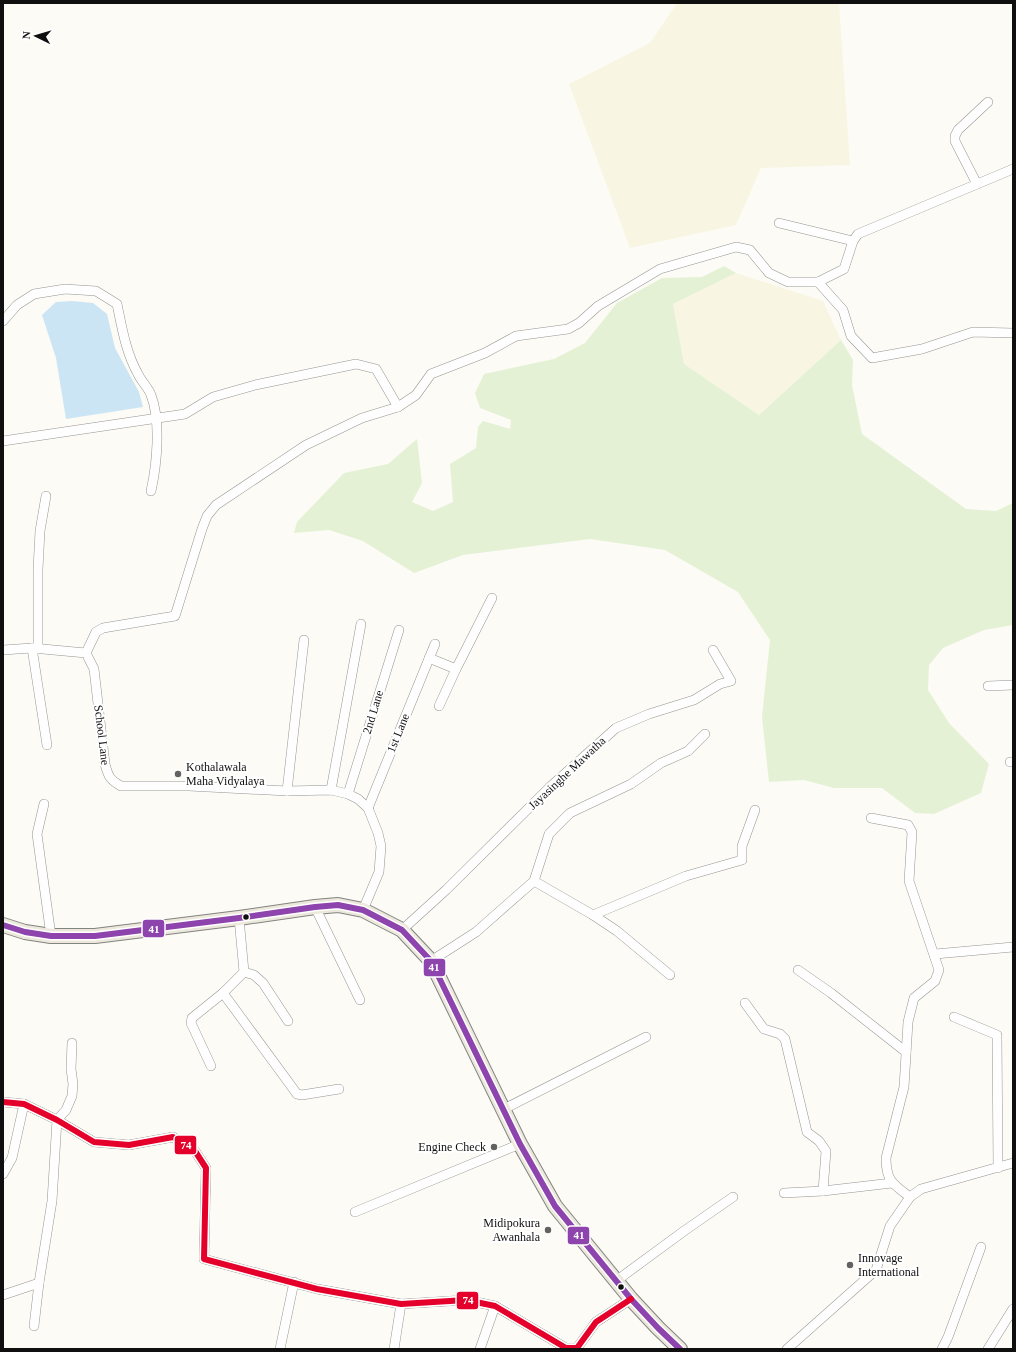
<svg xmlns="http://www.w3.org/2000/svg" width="1016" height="1352" font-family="'Times New Roman',serif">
  <rect width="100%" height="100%" fill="#fcfbf5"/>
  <!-- farmland -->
  <g fill="#f8f6e2">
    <polygon points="677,3 839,3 850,165 761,168 736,225 630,248 569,84 650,43"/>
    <polygon points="736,273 823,301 841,340 759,415 684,364 673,304"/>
  </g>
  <!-- green -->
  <polygon fill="#e5f1d5" points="724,266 736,273 673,304 684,364 759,415 841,340 853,360 852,385 862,434 966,509 996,511 1013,503 1013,625 984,630 943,648 929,665 928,690 949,723 989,764 981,793 934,814 915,813 882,788 834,788 804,780 769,782 762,717 770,640 738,592 665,550 590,539 463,555 414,573 363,541 329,530 294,533 297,522 344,473 388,464 417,439 422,483 412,502 433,511 453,502 450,464 476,448 478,427 483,421 510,429 511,420 480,408 475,393 484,374 554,359 585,343 617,303 662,278 702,277"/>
  <!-- water -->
  <polygon fill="#cce5f5" points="72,301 93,303 107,314 115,348 139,392 143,407 66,419 56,358 42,315 56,302"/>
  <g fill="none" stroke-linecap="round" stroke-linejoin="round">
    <defs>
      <g id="minor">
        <polyline points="1013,169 858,234 853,241 844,269 818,282 843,310 851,336 872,358 922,349 973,332 1013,333"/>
        <polyline points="977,184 959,149 955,141 955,136 958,130 988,102"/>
        <polyline points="779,223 853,241"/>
        <path d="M3 321 17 305 34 294 65 289 96 291 117 304C122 328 126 353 138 374 141 381 148 387 151 395 161 421 157 464 151 491"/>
        <polyline points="3,441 185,414 213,397 255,385 356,364 376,369 398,407"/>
        <polyline points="32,648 47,745"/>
        <polyline points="38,649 38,569 40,531 46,496"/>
        <path d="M3 650 32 648 86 653 94 669 105 764C108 776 110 780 121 786H189L287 791 331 790 348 794 358 799 368 808 378 833 381 846 379 872 363 910"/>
        <polyline points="86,653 96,632 103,628 175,616 202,529 207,516 216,505 306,445 362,418 398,407 416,395 431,374 485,353 516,336 568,329 579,323 598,306 660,269 736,247 750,250 769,273 788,282 818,282"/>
        <polyline points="429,658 456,669"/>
        <polyline points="988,686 1013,685"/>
        <polyline points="439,706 456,669 492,598"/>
        <polyline points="1010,762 1013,762"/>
        <polyline points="331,790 361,624"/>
        <polyline points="287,791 304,640"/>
        <polyline points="348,794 399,630"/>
        <polyline points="44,804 37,834 51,936"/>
        <polyline points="368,808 435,644"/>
        <path d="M871 818 908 825 912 832 909 881 939 970 935 981 914 998 908 1022 904 1087 886 1158C886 1181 893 1184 910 1197"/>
        <polyline points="534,881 593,915 617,931 670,975"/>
        <polyline points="315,907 360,1000"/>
        <polyline points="593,915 686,876 742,860 742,846 755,810"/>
        <polyline points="402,930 446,890 551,786 616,728 649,714 694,700 720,684 731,681 713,650"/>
        <polyline points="935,954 1013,947"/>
        <polyline points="431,961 476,932 534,881 549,834 570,813 631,784 661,763 688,751 705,734"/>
        <polyline points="798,970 831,993 906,1052"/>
        <polyline points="244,972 254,975 263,983 288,1021"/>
        <polyline points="223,993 297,1094 302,1095 339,1089"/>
        <polyline points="745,1003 764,1029 780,1034 785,1039 807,1132 819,1141 826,1151 823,1191"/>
        <polyline points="954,1017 997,1035 998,1168"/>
        <polyline points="211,1066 191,1023 192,1018 223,993 244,972 239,918"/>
        <polyline points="3,1102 24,1104 57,1120 94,1142 129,1145 173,1137 195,1151 206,1168 204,1259 317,1289 401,1304 466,1300 495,1306 566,1348 577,1348 596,1322 631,1299"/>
        <polyline points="504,1109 646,1037"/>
        <polyline points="3,1174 12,1158 24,1104"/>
        <polyline points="784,1193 823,1191 892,1183"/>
        <polyline points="355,1212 520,1144"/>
        <polyline points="616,1281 684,1231 733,1197"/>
        <polyline points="3,1295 39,1283 52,1201 57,1120 66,1110 72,1096 73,1084 71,1069 72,1043"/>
        <polyline points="34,1326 39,1283"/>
        <polyline points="280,1349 294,1282"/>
        <polyline points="394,1349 401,1304"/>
        <polyline points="480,1349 495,1306"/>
        <polyline points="787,1349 876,1270 890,1226 910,1197 921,1189 1013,1163"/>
        <polyline points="942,1349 948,1337 981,1247"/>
        <polyline points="988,1349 1013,1309"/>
      </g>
      <polyline id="primary" points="3,925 25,932 51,936 95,936 239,918 315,907 338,905 363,910 402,930 431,961 520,1144 555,1206 631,1299 658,1328 680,1349"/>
    </defs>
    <!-- minor casing -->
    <use href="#minor" stroke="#969593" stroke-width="10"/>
    <!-- primary casing -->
    <use href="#primary" stroke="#838380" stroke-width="16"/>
    <!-- minor -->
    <use href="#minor" stroke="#fffefe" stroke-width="9"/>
    <!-- primary -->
    <use href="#primary" stroke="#ece8db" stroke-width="14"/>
    <defs>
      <polyline id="bus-1" points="3,925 25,932 51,936 95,936 239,918 315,907 338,905 363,910 402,930 431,961 520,1144 555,1206 631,1299 658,1328 680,1349"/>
      <polyline id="bus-2" points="3,1102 24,1104 57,1120 94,1142 129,1145 173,1137 195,1151 206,1168 204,1259 317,1289 401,1304 466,1300 495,1306 566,1348 577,1348 596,1322 631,1299"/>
    </defs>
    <!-- bus-1 casing -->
    <use href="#bus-1" stroke="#fff" stroke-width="9"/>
    <!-- bus-2 casing -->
    <use href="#bus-2" stroke="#fff" stroke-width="9"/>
    <!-- bus-1 -->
    <use href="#bus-1" stroke="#8e44ad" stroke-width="6"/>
    <!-- bus-2 -->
    <use href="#bus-2" stroke="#e4002b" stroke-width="6"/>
  </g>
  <!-- markers -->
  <g fill="#626260" stroke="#fff" stroke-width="1.5">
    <circle cx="178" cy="774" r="4"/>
    <circle cx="494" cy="1147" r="4"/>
    <circle cx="548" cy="1230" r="4"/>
    <circle cx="850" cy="1265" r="4"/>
  </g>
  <g fill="#0f0f0f" stroke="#fff" stroke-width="1.5">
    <circle cx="246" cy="917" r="3.5"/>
    <circle cx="621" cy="1287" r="3.5"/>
  </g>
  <g text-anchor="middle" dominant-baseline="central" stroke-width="4" stroke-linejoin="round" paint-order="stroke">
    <!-- street labels -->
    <g font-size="12" fill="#0f0f0f" stroke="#fff">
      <text transform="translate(373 712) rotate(-73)">2nd Lane</text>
      <text transform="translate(398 733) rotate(-68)">1st Lane</text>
      <text transform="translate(102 735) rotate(83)">School Lane</text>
      <text transform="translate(567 773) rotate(-43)">Jayasinghe Mawatha</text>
    </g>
    <!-- poi labels -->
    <g font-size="12" fill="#0f0f0f" stroke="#fff" text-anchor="start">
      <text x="186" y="767">Kothalawala<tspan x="186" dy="14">Maha Vidyalaya</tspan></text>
      <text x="486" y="1147" text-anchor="end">Engine Check</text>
      <text x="540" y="1223" text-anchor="end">Midipokura<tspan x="540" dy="14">Awanhala</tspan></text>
      <text x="858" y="1258">Innovage<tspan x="858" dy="14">International</tspan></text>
    </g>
  </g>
  <g stroke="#fff" stroke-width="1.5">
    <rect x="142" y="919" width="23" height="19" rx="4" fill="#8e44ad"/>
    <rect x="423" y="958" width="23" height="19" rx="4" fill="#8e44ad"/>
    <rect x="174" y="1135" width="23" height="20" rx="4" fill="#e4002b"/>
    <rect x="567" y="1226" width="23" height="19" rx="4" fill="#8e44ad"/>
    <rect x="456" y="1291" width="23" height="19" rx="4" fill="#e4002b"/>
  </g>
  <g font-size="11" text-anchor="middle" font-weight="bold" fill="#fff">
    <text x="154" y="933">41</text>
    <text x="434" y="971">41</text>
    <text x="186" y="1149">74</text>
    <text x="579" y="1239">41</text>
    <text x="468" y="1304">74</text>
  </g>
  <!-- border -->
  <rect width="1016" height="1352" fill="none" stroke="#0f0f0f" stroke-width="8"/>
  <!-- north arrow -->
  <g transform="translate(36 36) rotate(275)" stroke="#ffffff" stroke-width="3" paint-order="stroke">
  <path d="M0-3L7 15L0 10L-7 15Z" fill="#0f0f0f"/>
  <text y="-6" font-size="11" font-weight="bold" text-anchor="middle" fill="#0f0f0f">N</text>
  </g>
</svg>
